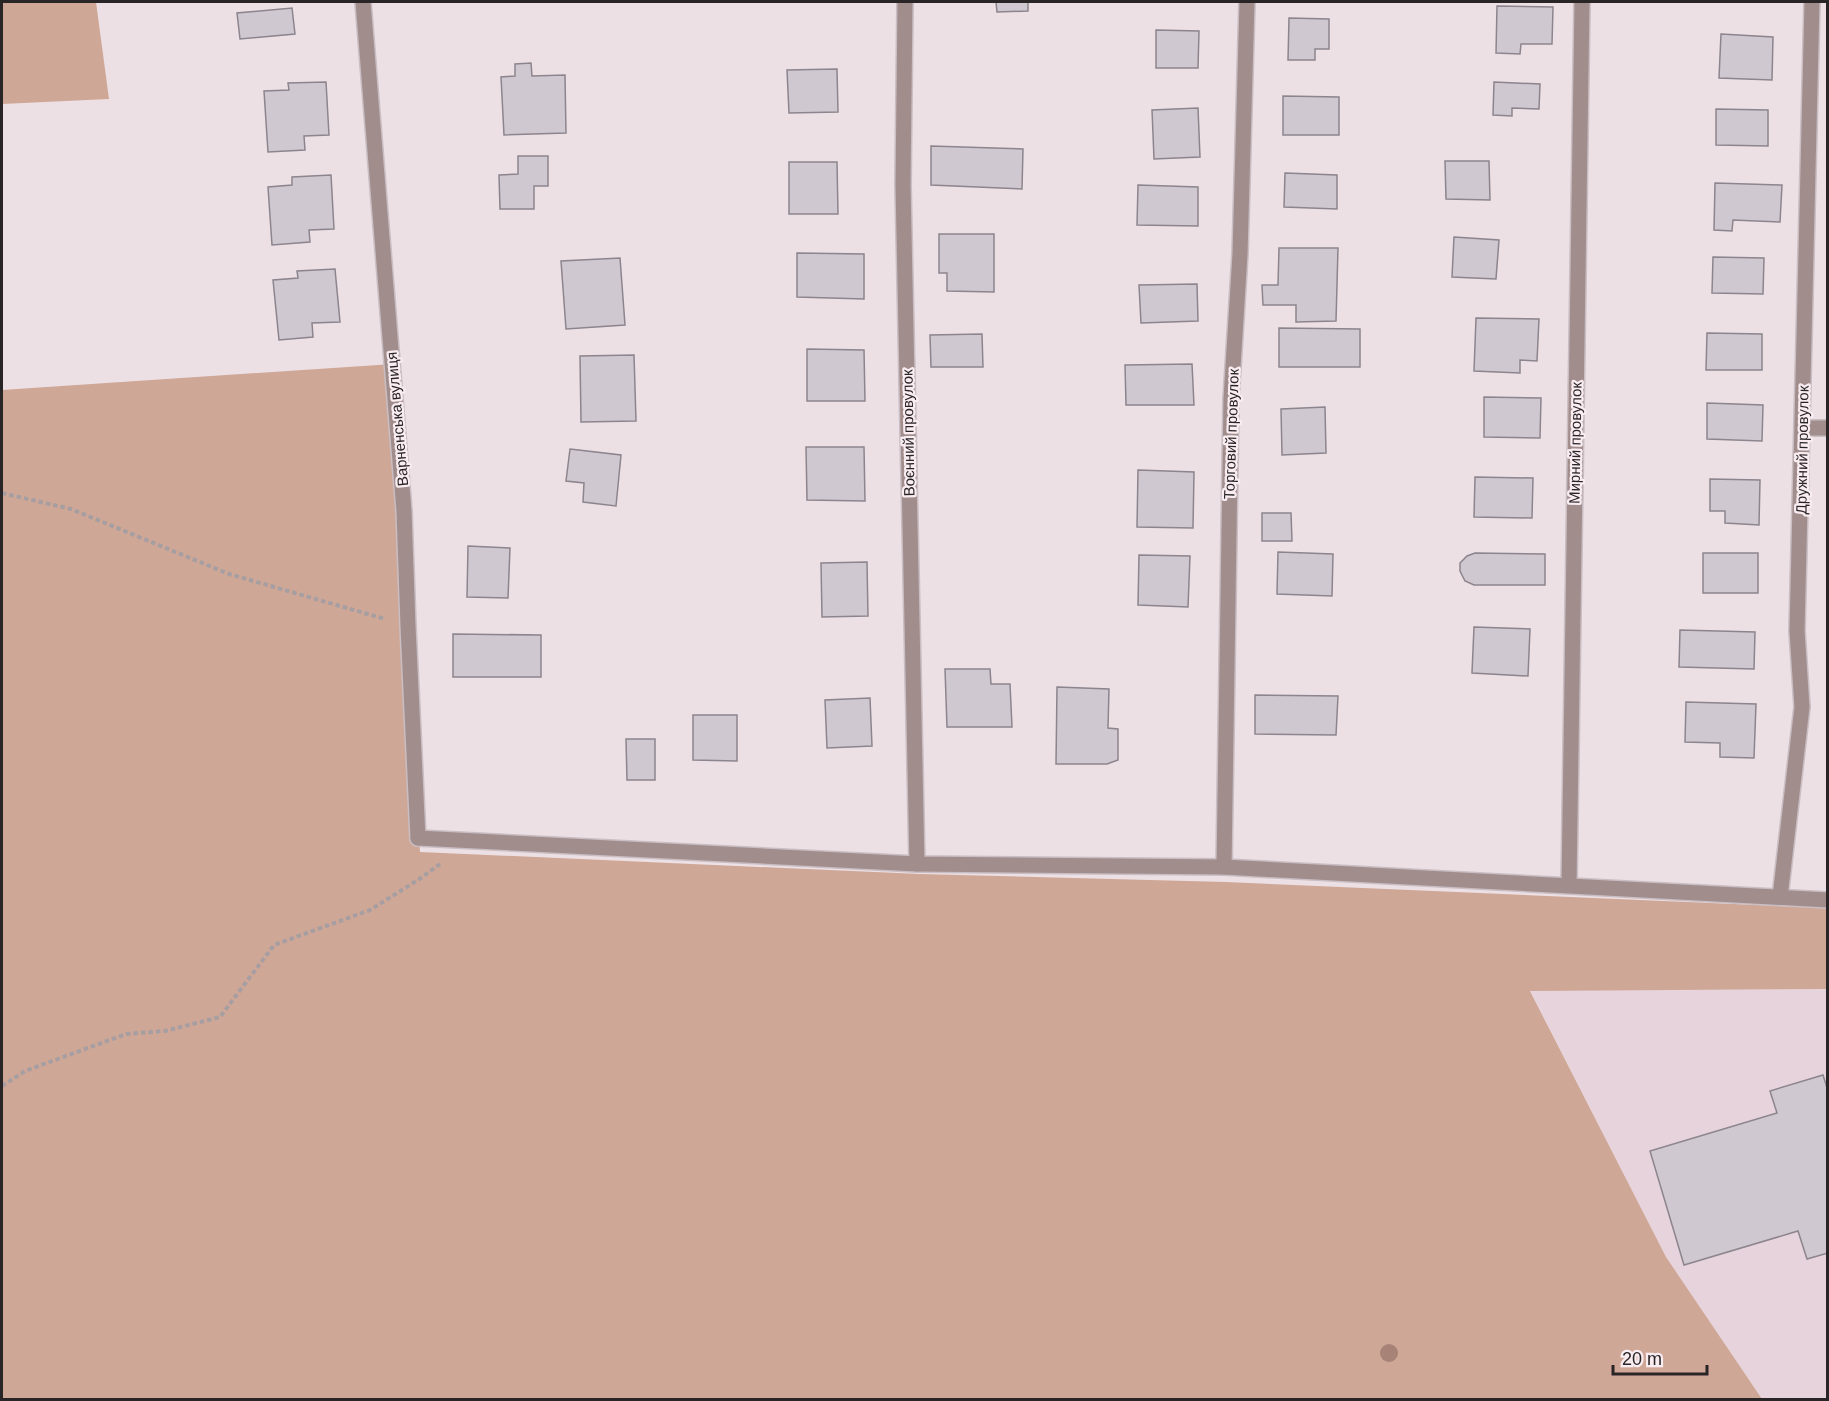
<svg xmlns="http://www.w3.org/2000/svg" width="1829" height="1401" font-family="Arial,sans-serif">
  <rect width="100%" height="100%" fill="#ece0e5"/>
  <!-- built -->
  <polygon fill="#e7d3db" points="1827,989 1827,1399 1762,1399 1666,1257 1530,990"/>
  <!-- green -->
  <g fill="#cfa796">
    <polygon points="2,2 96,2 109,99 2,104"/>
    <polygon points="393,364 420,852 920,874 1226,882 1827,908 1827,989 1530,991 1666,1257 1762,1399 2,1400 2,390"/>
  </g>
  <!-- building -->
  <g fill="#d0c8d0" stroke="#8c858d" stroke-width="1.5">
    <polygon points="996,2 1028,2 1028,11 997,12"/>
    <polygon points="1497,6 1553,7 1552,44 1521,44 1520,54 1496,53"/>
    <polygon points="292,8 295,34 240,39 237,13"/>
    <polygon points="1289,18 1329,19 1329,49 1315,49 1315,60 1288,60"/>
    <polygon points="1156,30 1199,31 1198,68 1156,68"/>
    <polygon points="1721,34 1773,37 1772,80 1719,78"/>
    <polygon points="531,63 532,76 565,75 566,133 504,135 501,77 515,76 515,64"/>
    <polygon points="837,69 838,112 789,113 787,70"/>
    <polygon points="326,82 329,135 304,136 305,150 268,152 264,91 289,90 288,83"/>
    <polygon points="1494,82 1540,84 1539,109 1512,108 1512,116 1493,115"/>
    <polygon points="1283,96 1339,97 1339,135 1283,135"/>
    <polygon points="1198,108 1200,157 1154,159 1152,110"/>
    <polygon points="1716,109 1768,110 1768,146 1716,145"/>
    <polygon points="931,146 1023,149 1022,189 931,185"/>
    <polygon points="518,156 548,156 548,186 534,186 534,209 500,209 499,175 518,174"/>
    <polygon points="1445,161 1489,161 1490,200 1446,199"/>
    <polygon points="789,162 837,162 838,214 789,214"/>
    <polygon points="1285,173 1337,175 1337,209 1284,207"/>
    <polygon points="331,175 334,229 309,230 310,242 272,245 268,187 292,185 292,177"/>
    <polygon points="1715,183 1782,185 1780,222 1733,220 1732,231 1714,230"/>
    <polygon points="1138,185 1198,187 1198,226 1137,225"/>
    <polygon points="939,234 994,234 994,292 947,291 947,273 939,273"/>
    <polygon points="1454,237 1499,240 1496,279 1452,277"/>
    <polygon points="1279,248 1338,248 1336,321 1296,322 1296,305 1263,305 1262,285 1278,285"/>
    <polygon points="797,253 864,254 864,299 797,297"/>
    <polygon points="1713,257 1764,258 1763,294 1712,293"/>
    <polygon points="620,258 625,325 566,329 561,261"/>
    <polygon points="335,269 340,322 312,323 313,337 279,340 273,280 298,278 297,271"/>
    <polygon points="1197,284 1198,321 1141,323 1139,285"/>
    <polygon points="1476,318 1539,319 1537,361 1520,360 1520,373 1474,371"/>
    <polygon points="1279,328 1360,329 1360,367 1279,367"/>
    <polygon points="1707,333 1762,334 1762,370 1706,370"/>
    <polygon points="982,334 983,367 931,367 930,335"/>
    <polygon points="807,349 864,350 865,401 807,401"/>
    <polygon points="634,355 636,421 581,422 580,356"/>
    <polygon points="1192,364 1194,405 1126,405 1125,365"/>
    <polygon points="1484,397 1541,398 1540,438 1484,437"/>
    <polygon points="1707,403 1763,405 1762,441 1707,439"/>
    <polygon points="1325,407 1326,453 1282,455 1281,409"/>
    <polygon points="806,447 864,447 865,501 807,500"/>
    <polygon points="570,449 621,455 616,506 583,502 584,483 566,481"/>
    <polygon points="1138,470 1194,472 1193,528 1137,527"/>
    <polygon points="1475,477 1533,478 1532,518 1474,517"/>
    <polygon points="1710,479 1760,480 1759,525 1725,523 1725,511 1710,511"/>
    <polygon points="1262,513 1291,513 1292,541 1262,541"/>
    <polygon points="468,546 510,548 508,598 467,597"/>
    <polygon points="1278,552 1333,554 1332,596 1277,594"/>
    <polygon points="1475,553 1545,554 1545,585 1474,585 1465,581 1460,571 1460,563 1467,556"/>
    <rect x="1703" y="553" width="55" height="40"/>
    <polygon points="1139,555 1190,556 1188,607 1138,605"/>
    <polygon points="867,562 868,616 822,617 821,563"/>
    <polygon points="1474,627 1530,629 1528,676 1472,673"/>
    <polygon points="1680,630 1755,632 1754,669 1679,667"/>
    <polygon points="453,634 541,635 541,677 453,677"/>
    <polygon points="945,669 990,669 991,684 1010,684 1012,727 947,727"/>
    <polygon points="1057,687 1109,689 1108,728 1118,729 1118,760 1107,764 1056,764"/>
    <polygon points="1255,695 1338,696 1336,735 1255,734"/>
    <polygon points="870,698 872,746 827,748 825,700"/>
    <polygon points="1686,702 1756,704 1754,758 1720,757 1720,743 1685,742"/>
    <polygon points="693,715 737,715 737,761 693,760"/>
    <polygon points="626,739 655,739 655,780 627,780"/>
    <polygon points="1823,1075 1828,1091 1828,1253 1807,1259 1798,1231 1684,1265 1650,1151 1777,1113 1770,1091"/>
  </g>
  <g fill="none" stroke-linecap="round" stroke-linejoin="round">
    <defs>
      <polyline id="service" points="418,838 917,864 1224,867 1828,900"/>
      <g id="minor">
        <polyline points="363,2 404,511 408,626 418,838"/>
        <polyline points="905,2 903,185 917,864"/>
        <polyline points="1803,428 1828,428"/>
        <polyline points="1224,867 1231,399 1240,254 1247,2"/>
        <polyline points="1569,885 1582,2"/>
        <polyline points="1780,897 1802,707 1797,631 1812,2"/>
      </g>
    </defs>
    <!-- service casing -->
    <use href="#service" stroke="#c9bec3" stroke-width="18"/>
    <!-- minor casing -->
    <use href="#minor" stroke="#c9bec3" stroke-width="18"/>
    <!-- path -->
    <g stroke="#a79ea2" stroke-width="4" stroke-dasharray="4.5 3" stroke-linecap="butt">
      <polyline points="2,493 71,509 229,574 385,619"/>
      <polyline points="2,1086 25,1071 126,1034 165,1031 220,1017 274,945 370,910 418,880 440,864"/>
    </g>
    <!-- service -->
    <use href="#service" stroke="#a28d8d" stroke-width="15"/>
    <!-- minor -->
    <use href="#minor" stroke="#a28d8d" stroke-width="15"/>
  </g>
  <!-- trees -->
  <circle fill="#a78277" cx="1389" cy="1353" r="9"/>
  <g text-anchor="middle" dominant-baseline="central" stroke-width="4.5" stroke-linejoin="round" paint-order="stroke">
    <!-- street labels -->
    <g font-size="15" fill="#292526" stroke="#f9edf2">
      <text transform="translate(397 419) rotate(-95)">Варненська вулиця</text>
      <text transform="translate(908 433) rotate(-91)">Воєнний провулок</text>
      <text transform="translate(1231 434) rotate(-88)">Торговий провулок</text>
      <text transform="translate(1575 443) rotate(-89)">Мирний провулок</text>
      <text transform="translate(1802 450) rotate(-89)">Дружний провулок</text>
    </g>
  </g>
  <!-- border -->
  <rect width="1829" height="1401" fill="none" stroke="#292526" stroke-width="6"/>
  <!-- scale -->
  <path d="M1613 1365v9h94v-9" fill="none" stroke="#292526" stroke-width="3"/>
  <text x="1622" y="1365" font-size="18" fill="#292526" stroke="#f9edf2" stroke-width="4.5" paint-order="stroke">20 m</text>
</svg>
